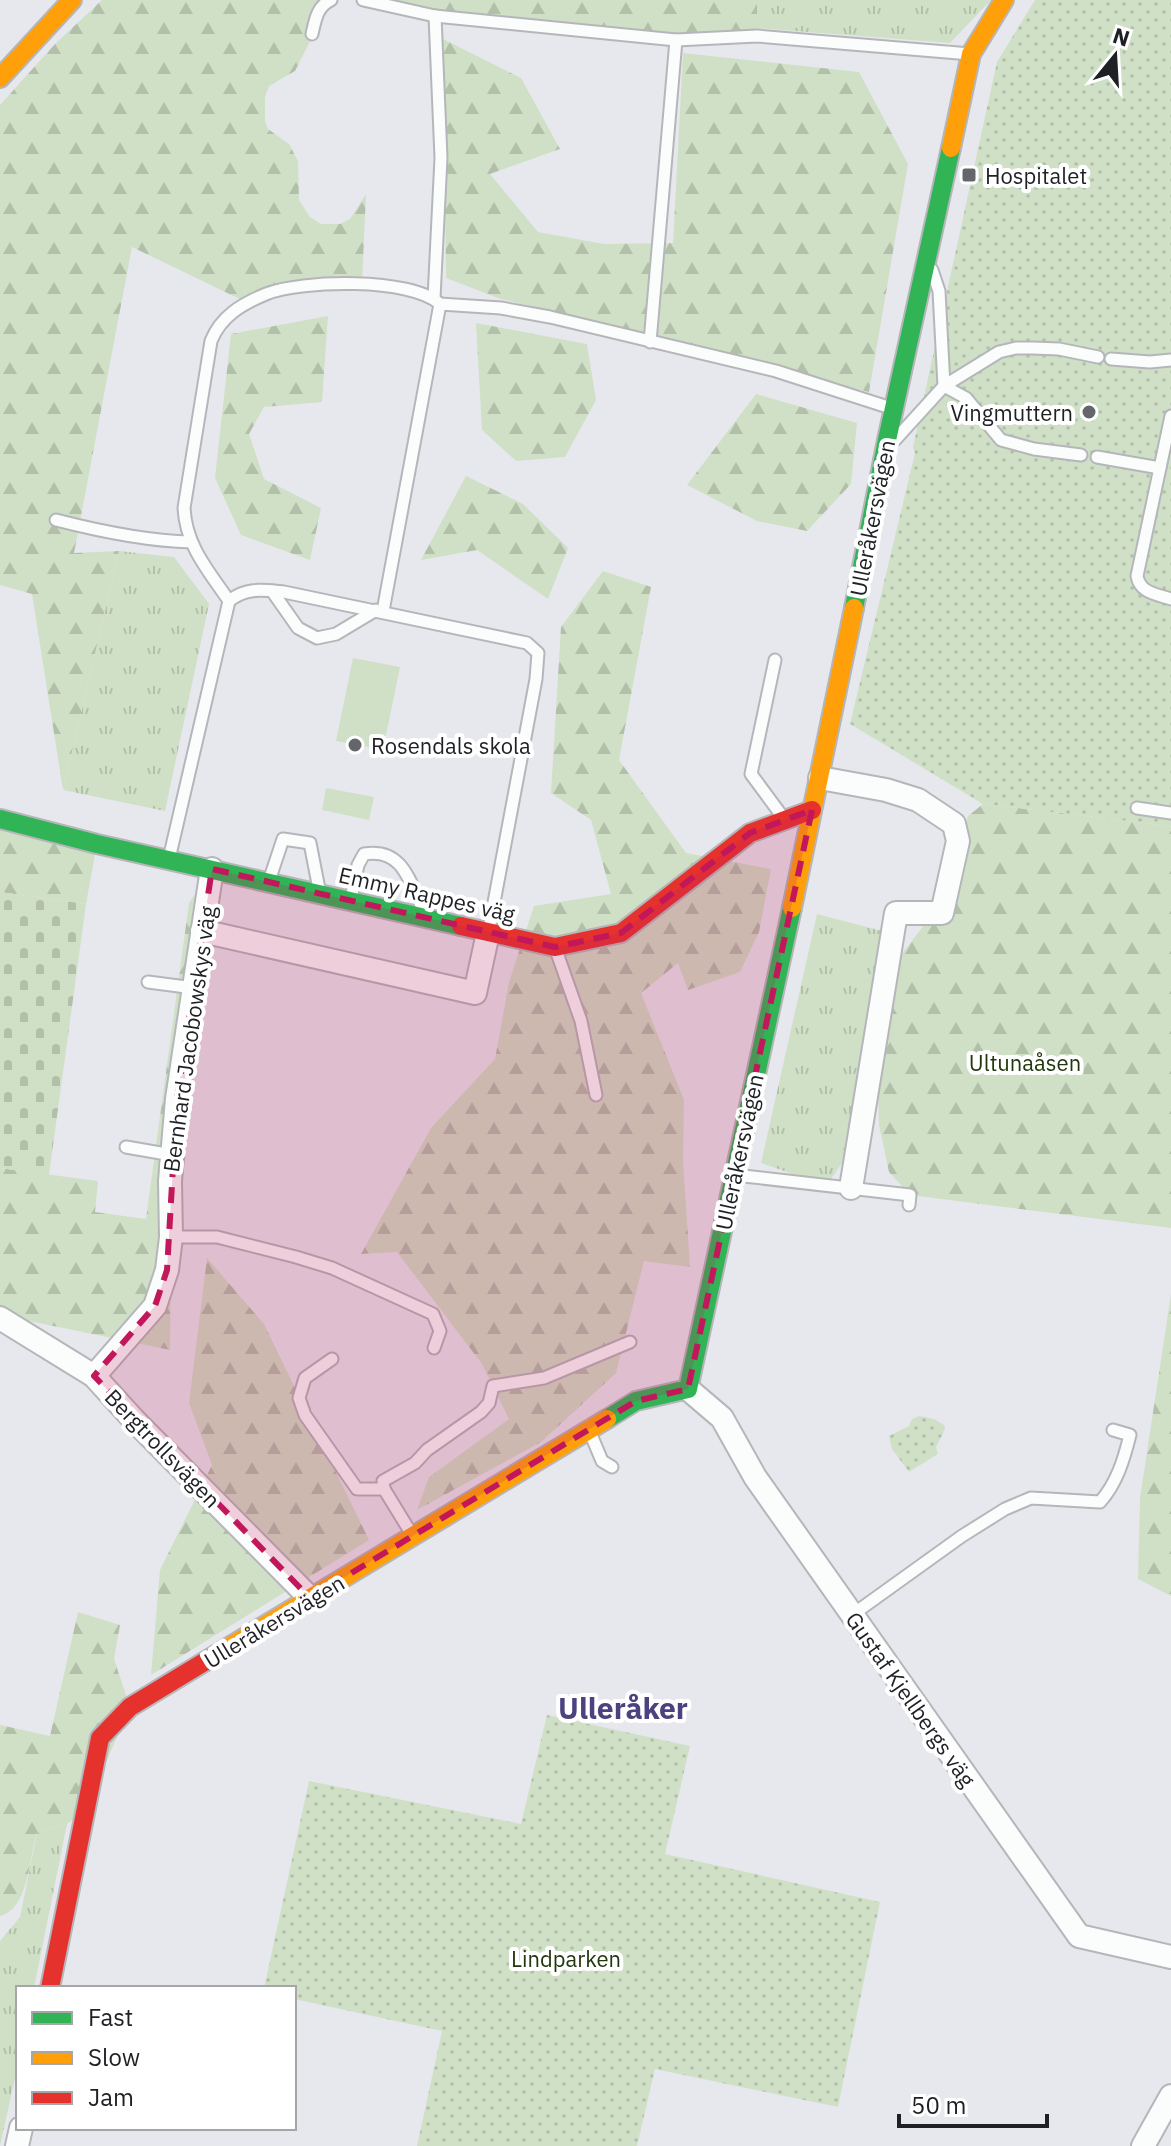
<svg xmlns="http://www.w3.org/2000/svg" width="1171" height="2146" font-family="'IBM Plex Sans',sans-serif">
  <defs>
    <pattern id="grass-tufts" width="24" height="20" patternUnits="userSpaceOnUse" patternTransform="scale(2)"><rect width="24" height="20" fill="#d0e0c6"/><path d="M3 7l-1-3M5 7V3M7 7l1-3M15 17l-1-3M17 17v-4M19 17l1-3" fill="none" stroke="#b2c0aa"/></pattern>
    <pattern id="forest-firs" width="22" height="20" patternUnits="userSpaceOnUse" patternTransform="scale(2)"><rect width="22" height="20" fill="#d0e0c6"/><path d="M5 1l3.5 6h-7zM16 11l3.5 6h-7z" fill="#b2c0aa"/></pattern>
    <pattern id="cemetery-stones" width="16" height="16" patternUnits="userSpaceOnUse" patternTransform="scale(2)"><rect width="16" height="16" fill="#d0e0c6"/><path d="M2 7V4a2 2 0 0 1 4 0v3zM10 15v-3a2 2 0 0 1 4 0v3z" fill="#b2c0aa"/></pattern>
    <pattern id="park-dots" width="8" height="8" patternUnits="userSpaceOnUse" patternTransform="scale(2)"><rect width="8" height="8" fill="#d0e0c6"/><path d="M2 2h.1M6 6h.1" fill="none" stroke="#b2c0aa" stroke-width="1.8" stroke-linecap="round"/></pattern>
  </defs>
  <rect width="100%" height="100%" fill="#e7e8ee"/>
  <!-- grass -->
  <g fill="url(#grass-tufts)">
    <polygon points="757,0 991,0 950,43 757,28"/>
    <polygon points="119,551 174,557 209,604 165,811 63,790"/>
    <polygon points="817,914 886,932 849,1153 826,1186 761,1163"/>
    <polygon points="67,1824 34,1988 18,1988 18,2065 0,2146 0,1941 20,1917 37,1833"/>
  </g>
  <!-- forest -->
  <g fill="url(#forest-firs)">
    <polygon points="102,0 331,0 295,71 269,86 265,97 265,121 268,129 289,144 298,161 299,200 310,217 321,224 340,224 350,219 366,194 362,283 300,288 248,303 132,247 74,553 119,551 63,790 32,594 0,585 0,105 55,44"/>
    <polygon points="363,0 757,0 757,36 676,40 435,16"/>
    <polygon points="443,39 521,78 560,149 490,174 538,232 604,244 673,243 683,53 859,72 908,164 869,392 498,298 446,278"/>
    <polygon points="328,316 322,402 264,407 249,434 264,479 321,508 310,560 241,535 215,478 231,334"/>
    <polygon points="476,323 587,344 596,400 565,457 516,461 482,430"/>
    <polygon points="756,394 857,423 851,484 807,531 757,521 687,485"/>
    <polygon points="466,476 523,504 568,548 548,599 477,550 421,560"/>
    <polygon points="603,571 651,587 619,760 686,853 771,869 759,932 740,972 688,990 678,963 641,993 684,1100 683,1160 690,1267 644,1261 616,1373 541,1442 417,1510 429,1477 509,1419 482,1364 397,1252 361,1254 431,1128 495,1059 509,982 534,906 611,894 591,820 551,793 561,627"/>
    <polygon points="983,804 1171,826 1171,1228 910,1195 889,1172 879,1125 877,1058 895,963 947,895 968,816"/>
    <polygon points="0,819 97,844 86,904 0,892"/>
    <polygon points="212,869 171,1237 170,1350 0,1315 0,1168 98,1181 95,1212 146,1219 189,903"/>
    <polygon points="207,1258 264,1324 369,1540 151,1675 160,1570 212,1465 189,1403"/>
    <polygon points="1171,1294 1171,1596 1138,1579 1140,1498"/>
    <path d="M78 1612 120 1625 114 1659 130 1707 85 1811 67 1824 37 1833C29 1858 29 1909 0 1916V1725L50 1736Z"/>
  </g>
  <!-- cemetery -->
  <polygon fill="url(#cemetery-stones)" points="0,892 86,904 49,1175 0,1168"/>
  <!-- park -->
  <g fill="url(#park-dots)">
    <polygon points="1035,0 1171,0 1171,826 983,804 850,724 915,453 913,447 997,62"/>
    <polygon points="919,1416 934,1419 944,1425 945,1429 936,1447 938,1454 909,1472 892,1449 889,1436 909,1426 912,1419"/>
    <polygon points="547,1715 690,1746 665,1854 880,1902 838,2107 655,2069 637,2146 417,2146 442,2031 294,1999 294,1988 264,1988 309,1781 521,1824"/>
  </g>
  <!-- pitch -->
  <g fill="#d0e0c6">
    <polygon points="353,658 400,667 383,750 336,741"/>
    <polygon points="326,788 374,797 369,820 322,810"/>
  </g>
  <g fill="none" stroke-linecap="round" stroke-linejoin="round">
    <defs>
      <g id="lane">
        <polyline points="363,0 435,16 676,40 757,36 970,54"/>
        <path d="M312 34C315 21 317 6 331 0"/>
        <polyline points="932,270 939,291 944,386 966,398 1001,440 1034,449 1081,455"/>
        <polyline points="434,298 441,158 435,16"/>
        <polyline points="650,342 676,40"/>
        <polyline points="1111,359 1150,362 1171,360"/>
        <path d="M1171 416 1137 576C1140 593 1156 594 1171 599"/>
        <polyline points="894,441 944,386 999,352 1016,348 1032,348 1059,349 1098,357"/>
        <polyline points="1097,457 1160,468"/>
        <path d="M56 520C99 531 145 541 191 542"/>
        <polyline points="272,591 298,628 317,638 336,634 376,610"/>
        <path d="M229 601C246 587 263 590 284 592L527 643 538 653 536 679 489 929"/>
        <polyline points="383,611 440,304 501,308 550,317 776,371 894,409"/>
        <polyline points="775,660 751,774 785,820"/>
        <polyline points="1137,808 1171,813"/>
        <path d="M169 859 229 601C208 570 186 546 184 508L211 341C221 316 242 304 266 294 301 280 411 277 440 304"/>
        <polyline points="269,881 283,839 310,843 319,889"/>
        <path d="M351 899 358 865 364 854C404 847 410 884 425 914"/>
        <polyline points="556,950 581,1021 596,1095"/>
        <polyline points="148,982 194,988"/>
        <polyline points="126,1147 172,1155"/>
        <polyline points="735,1175 910,1195 909,1205"/>
        <polyline points="171,1237 217,1237 296,1257 332,1268 433,1314 440,1331 434,1348"/>
        <polyline points="332,1359 305,1378 299,1398 305,1415 357,1489 384,1489 411,1533"/>
        <polyline points="589,1430 602,1461 612,1467"/>
        <polyline points="384,1489 383,1481 415,1463 427,1450 481,1412 489,1403 493,1386 544,1378 630,1342"/>
        <path d="M852 1615 962 1536 1005 1509 1031 1498 1100 1502C1117 1483 1124 1459 1130 1435L1113 1430"/>
      </g>
      <g id="street">
        <polyline points="820,778 886,790 918,800 954,824 958,841 942,913 896,913 851,1188"/>
        <polyline points="202,931 475,993 488,933"/>
        <polyline points="0,1318 94,1376 134,1420 310,1598"/>
        <polyline points="94,1376 155,1306 167,1270 171,1237 170,1181 177,1099 212,869"/>
        <polyline points="688,1389 722,1418 755,1477 1079,1936 1171,1957"/>
        <polyline points="17,2146 21,2128"/>
        <polyline points="1143,2146 1171,2096"/>
      </g>
      <g id="fast">
        <polyline points="854,608 887,440 951,148"/>
        <polyline points="0,819 97,844 461,926"/>
        <polyline points="607,1419 636,1401 688,1389 792,908"/>
      </g>
      <g id="slow">
        <polyline points="0,78 72,0"/>
        <polyline points="951,148 971,54 1004,0"/>
        <polyline points="792,908 854,608"/>
        <polyline points="219,1653 607,1419"/>
      </g>
      <g id="jam">
        <polyline points="461,926 555,947 621,933 750,833 812,810"/>
        <polyline points="50,1988 100,1738 130,1707 219,1653"/>
      </g>
    </defs>
    <!-- lane casing -->
    <use href="#lane" stroke="#b5b6ba" stroke-width="15"/>
    <!-- street casing -->
    <use href="#street" stroke="#b5b6ba" stroke-width="26"/>
    <!-- fast casing -->
    <use href="#fast" stroke="#b5b6ba" stroke-width="22"/>
    <!-- slow casing -->
    <use href="#slow" stroke="#b5b6ba" stroke-width="22"/>
    <!-- jam casing -->
    <use href="#jam" stroke="#b5b6ba" stroke-width="22"/>
    <!-- lane -->
    <use href="#lane" stroke="#fbfcfc" stroke-width="11"/>
    <!-- street -->
    <use href="#street" stroke="#fbfcfc" stroke-width="22"/>
    <!-- fast -->
    <use href="#fast" stroke="#30b455" stroke-width="18"/>
    <!-- slow -->
    <use href="#slow" stroke="#ff9f0a" stroke-width="18"/>
    <!-- jam -->
    <use href="#jam" stroke="#e5322d" stroke-width="18"/>
  </g>
  <!-- marked area -->
  <path fill="#c2185b" fill-opacity="0.2" stroke="#c2185b" stroke-width="6" stroke-dasharray="16 10" stroke-linejoin="round" d="M812 810 688 1389 636 1401 310 1598 94 1376 155 1306 167 1270 177 1099 212 869 555 947 621 933 750 833Z"/>
  <!-- markers -->
  <g fill="#65666b" stroke="#fff" stroke-width="3">
    <rect x="961" y="167" width="16" height="16" rx="4"/>
    <circle cx="1089" cy="412" r="8"/>
    <circle cx="355" cy="745" r="8"/>
  </g>
  <g text-anchor="middle" dominant-baseline="central" stroke-width="8" stroke-linejoin="round" paint-order="stroke">
    <!-- poi labels -->
    <g font-size="22" fill="#1f2024" stroke="#fff" text-anchor="start">
      <text x="985" y="175">Hospitalet</text>
      <text x="1073" y="412" text-anchor="end">Vingmuttern</text>
      <text x="371" y="745">Rosendals skola</text>
    </g>
    <!-- street labels -->
    <g font-size="22" fill="#1f2024" stroke="#fff">
      <text transform="translate(872 518) rotate(-79)">Ulleråkersvägen</text>
      <text transform="translate(427 894) rotate(13)">Emmy Rappes väg</text>
      <text transform="translate(189 1039) rotate(-82)">Bernhard Jacobowskys väg</text>
      <text transform="translate(739 1152) rotate(-78)">Ulleråkersvägen</text>
      <text transform="translate(163 1448) rotate(46)">Bergtrollsvägen</text>
      <text transform="translate(274 1621) rotate(-31)">Ulleråkersvägen</text>
      <text transform="translate(911 1699) rotate(55)">Gustaf Kjellbergs väg</text>
    </g>
    <!-- park labels -->
    <g font-size="22" fill="#23370e" stroke="#fff">
      <text x="1025" y="1062">Ultunaåsen</text>
      <text x="566" y="1958">Lindparken</text>
    </g>
    <!-- district labels -->
    <g font-size="30" font-weight="bold" fill="#4d4280" stroke="#fff">
      <text x="623" y="1707">Ulleråker</text>
    </g>
  </g>
  <!-- legend -->
  <rect x="16" y="1986" width="280" height="144" fill="#ffffff" stroke="#a5a6a7" stroke-width="2"/>
  <rect x="32" y="2012" width="40" height="12" fill="#30b455" stroke="#a5a6a7" stroke-width="2"/>
  <text x="88" y="2026" font-size="24" fill="#1f2024">Fast</text>
  <rect x="32" y="2052" width="40" height="12" fill="#ff9f0a" stroke="#a5a6a7" stroke-width="2"/>
  <text x="88" y="2066" font-size="24" fill="#1f2024">Slow</text>
  <rect x="32" y="2092" width="40" height="12" fill="#e5322d" stroke="#a5a6a7" stroke-width="2"/>
  <text x="88" y="2106" font-size="24" fill="#1f2024">Jam</text>
  <!-- north arrow -->
  <g transform="translate(1115 56) rotate(18)" stroke="#ffffff" stroke-width="6" paint-order="stroke">
  <path d="M0-6L14 30L0 20L-14 30Z" fill="#1f2024"/>
  <text y="-12" font-size="22" font-weight="bold" text-anchor="middle" fill="#1f2024">N</text>
  </g>
  <!-- scale -->
  <path d="M899 2114v12h148v-12" fill="none" stroke="#1f2024" stroke-width="4"/>
  <text x="911" y="2114" font-size="24" fill="#1f2024" stroke="#ffffff" stroke-width="6" paint-order="stroke">50 m</text>
</svg>
